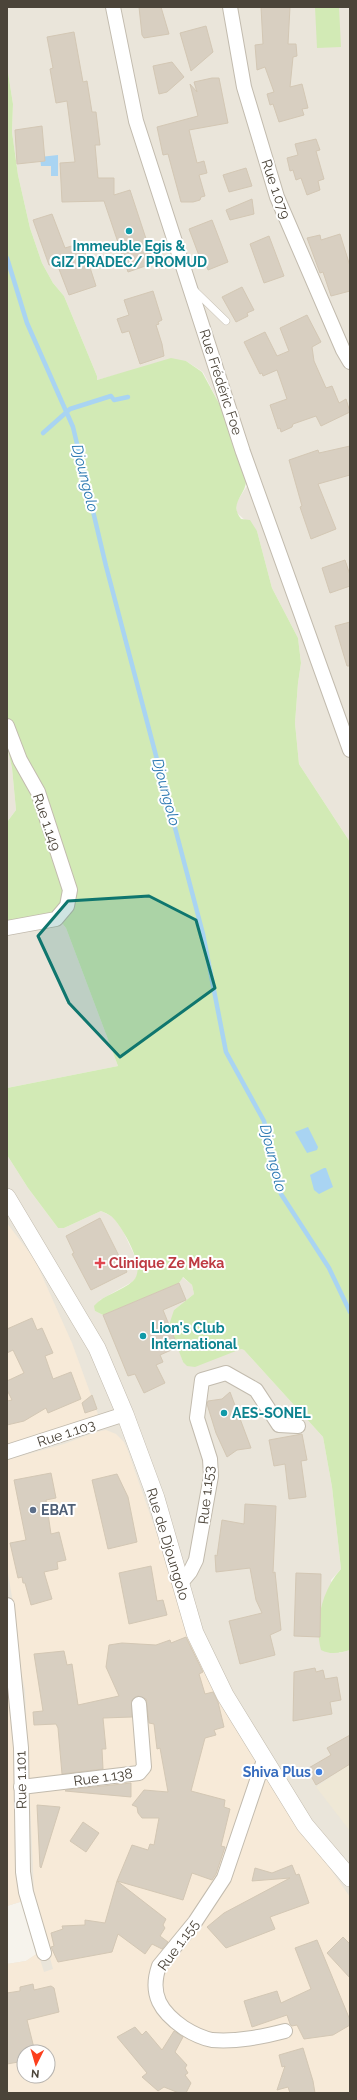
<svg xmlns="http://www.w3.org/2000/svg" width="357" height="2100" font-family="Raleway,sans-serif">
  <rect width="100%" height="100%" fill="#f6f3ec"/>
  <!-- residential -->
  <g fill="#eae5da" fill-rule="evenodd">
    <polygon points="7,7 350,7 350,842 299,764 295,723 298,683 301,663 298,638 272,588 257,531 237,513 236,503 247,486 221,407 203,372 186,361 134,370 97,380 97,376 64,296 53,283 42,263 30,228 18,175 12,132 13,104 7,66"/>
    <polygon points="7,746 12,768 16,810 7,822"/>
    <polygon points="62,923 66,928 118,1066 7,1088 7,926"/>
    <path d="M7 1155 28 1188 58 1228H64L101 1211 113 1217 123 1231 138 1263 137 1277 132 1282 100 1300 95 1311 103 1315 179 1283 182 1277 192 1285 194 1294 174 1310 178 1347 183 1362 241 1349 244 1350 323 1437 332 1487 341 1569 331 1580 339 1653 350 1650V2093H7V1964L26 1961 38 1953 23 1901 7 1906ZM24 2052H48V2076H24Z"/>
  </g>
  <!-- commercial -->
  <g fill="#f7ead8" fill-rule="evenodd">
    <polygon points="7,1223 35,1260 72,1343 99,1417 7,1447"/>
    <path d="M106 1430 116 1434 124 1442 128 1451 189 1627 287 1807 350 1897V2093H7V1964L26 1961 38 1953 44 1972 53 1969 37 1909 34 1892 25 1690 15 1644 14 1609 7 1567V1460L64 1444 96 1432ZM24 2052H48V2076H24Z"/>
    <polygon points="7,1666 13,1689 23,1901 7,1906"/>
  </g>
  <!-- education -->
  <polygon fill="#efe8d6" points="350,1764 350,1831 316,1787"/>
  <!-- green -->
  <g fill="#d2eab5">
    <polygon points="315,7 339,7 341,47 317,48"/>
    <path d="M7 66 13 104 12 132 18 175 30 228 42 263 53 283 64 296 97 376V380L171 358 186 361 202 372 221 407 246 479C247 495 228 502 241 519L250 520 257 531 272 588 298 638 301 663 298 683 295 723 299 764 350 842V1650C339 1653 331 1655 321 1650 314 1623 322 1590 341 1569L332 1487 323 1437 244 1350 241 1349 195 1367 187 1366 183 1362 169 1325 174 1310 194 1294 192 1285 183 1277 179 1283 103 1315 95 1311 94 1306C104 1294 121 1292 133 1281 147 1269 124 1230 114 1219 111 1215 105 1213 101 1211L64 1228H58L28 1188 7 1155V1088L118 1066 66 928 62 923 7 926V822L16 810 12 768 7 746Z"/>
  </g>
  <!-- water -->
  <g fill="#a9d4f2">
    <polygon points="58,155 58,176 51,176 51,166 41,166 40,157"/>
    <polygon points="308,1127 318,1147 317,1150 307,1153 295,1132"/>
    <polygon points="324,1168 326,1168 333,1187 319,1194 314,1190 310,1175"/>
  </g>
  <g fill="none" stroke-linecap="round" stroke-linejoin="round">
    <!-- stream -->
    <g stroke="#a9d4f2" stroke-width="4.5">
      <polyline points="7,258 27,323 73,427 106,566 203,934 226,1052 264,1121 281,1194 329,1268 350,1312"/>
      <polyline points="43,433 70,409 111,396 114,400 128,397"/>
    </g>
  </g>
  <!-- building -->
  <g fill="#d8cfc1" stroke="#d3c7b4">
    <polygon points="139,7 161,7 169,34 144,38 142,35"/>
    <polygon points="261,7 290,7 288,44 296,44 297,56 293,57 290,87 302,84 308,108 302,109 304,115 279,122 273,104 270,105 267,94 274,92 265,67 257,70 255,45 263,44"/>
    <polygon points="206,26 213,52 191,71 180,33"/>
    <polygon points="74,32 83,82 87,81 92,112 96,112 100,145 95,145 98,178 114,178 114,195 130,190 154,263 128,272 104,201 62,202 60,163 75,162 67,101 56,103 50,69 53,68 47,37"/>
    <polygon points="172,62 184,77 167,92 159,94 153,66"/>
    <polygon points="212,78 219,78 228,123 189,130 197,163 204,161 207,173 199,175 205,196 201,197 200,200 193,202 181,202 168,154 163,155 157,127 198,116 190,84 197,92 194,82"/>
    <polygon points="42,126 45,161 17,164 15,130"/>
    <polygon points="316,139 320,150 316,151 324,179 318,181 320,190 307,195 301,178 296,180 293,170 290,171 287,158 298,155 295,144"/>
    <polygon points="246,168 252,186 229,192 223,175"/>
    <polygon points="252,199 254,214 230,220 226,210"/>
    <polygon points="52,214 65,248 75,245 77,248 83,246 96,286 69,295 57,264 49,265 33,220"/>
    <polygon points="212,220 228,262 208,270 204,260 201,261 189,229"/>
    <polygon points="340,234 350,266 350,291 331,296 323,272 320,273 307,238 320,235 321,240"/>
    <polygon points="269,236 284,276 264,283 250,244"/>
    <polygon points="242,287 254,310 247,313 248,316 236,322 222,297"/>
    <polygon points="153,291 162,320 158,322 159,324 156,325 162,344 164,356 140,364 129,331 122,333 117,319 129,315 124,300"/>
    <polygon points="307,315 321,342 312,347 314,361 326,388 332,386 339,403 346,399 350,412 321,426 316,416 293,424 292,427 281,432 280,428 278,429 270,405 287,399 277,370 263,376 262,373 260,374 244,342 265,332 277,356 289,351 280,328"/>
    <polygon points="350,446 350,475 318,484 336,529 311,539 300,507 302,506 289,460 318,450 319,453"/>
    <polygon points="345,560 350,575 350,586 330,593 322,568"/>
    <polygon points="350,622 350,666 347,666 335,626"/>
    <polygon points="100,1218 127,1272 91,1290 72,1254 74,1253 66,1236"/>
    <polygon points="179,1283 186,1300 163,1310 178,1347 160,1355 163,1362 156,1365 165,1383 144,1393 135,1374 128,1376 103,1315"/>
    <polygon points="32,1318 37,1330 42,1328 53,1353 45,1356 53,1379 71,1372 81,1399 48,1413 46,1408 24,1421 7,1425 7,1401 12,1400 7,1390 7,1381 24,1373 13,1350 7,1353 7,1329"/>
    <polygon points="230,1392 251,1448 237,1450 227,1457 216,1433 207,1404 208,1401 222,1399"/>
    <polygon points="92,1395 97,1409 85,1413 82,1403"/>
    <polygon points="302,1434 307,1460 301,1461 306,1497 289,1499 285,1464 274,1466 269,1440"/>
    <polygon points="51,1473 56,1498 46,1500 51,1534 59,1532 66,1560 57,1562 58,1569 44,1572 52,1599 31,1605 25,1583 23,1583 22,1577 18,1578 10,1543 26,1540 14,1480"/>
    <polygon points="117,1474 128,1497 137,1542 108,1549 92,1480"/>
    <polygon points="245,1504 276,1506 273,1573 275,1572 281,1630 270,1635 275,1655 240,1664 229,1621 262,1613 256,1600 250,1568 216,1572 215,1555 217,1556 222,1520 244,1524"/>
    <polygon points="151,1566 157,1601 163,1600 167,1615 129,1624 119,1573"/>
    <polygon points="296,1573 321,1574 320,1637 294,1636"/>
    <polygon points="186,1637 203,1672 199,1674 205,1694 213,1692 218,1702 224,1727 214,1730 216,1735 205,1738 191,1791 225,1800 224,1807 230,1809 221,1846 225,1847 216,1874 212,1880 192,1873 183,1900 117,1881 132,1845 148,1850 150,1844 154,1845 159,1818 142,1818 138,1813 137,1807 132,1805 144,1790 168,1792 160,1748 157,1749 154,1724 149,1723 146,1699 138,1696 132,1700 132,1717 103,1718 106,1749 102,1749 103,1769 62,1774 58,1728 56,1724 34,1725 33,1712 43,1711 34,1654 64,1651 67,1665 72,1664 78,1705 119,1696 106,1667 109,1645 122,1643 156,1645 170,1640 171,1643"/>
    <polygon points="315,1668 316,1672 323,1670 325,1679 337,1677 341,1700 330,1702 332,1714 293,1721 294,1672"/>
    <polygon points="350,1735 350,1764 316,1785 307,1769 331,1755 327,1748"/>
    <polygon points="131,1783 131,1797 65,1791 66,1790"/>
    <polygon points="37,1805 60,1807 41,1868 40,1867"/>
    <polygon points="83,1822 99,1833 86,1852 70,1841"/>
    <polygon points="292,1865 296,1875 299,1874 309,1903 270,1917 275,1929 226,1948 207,1927 224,1913 290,1878 252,1881 255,1868 272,1873"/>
    <polygon points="117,1881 166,1919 163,1925 165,1928 160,1936 168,1942 162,1949 152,1944 145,1954 118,1934 112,1952 58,1962 51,1947 54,1946 51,1933 63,1929 62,1926 85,1925 85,1920 105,1923"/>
    <polygon points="343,1937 350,1944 350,1978 327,1953"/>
    <polygon points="317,1940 350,2020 350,2025 333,2035 304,2039 297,2025 292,2026 290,2024 287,2015 252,2027 244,2001 277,1991 281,2003 311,1989 295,1948"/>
    <polygon points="33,1984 34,1990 51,1986 54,1988 59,2012 27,2020 35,2052 24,2052 24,2061 7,2064 7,1993 20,1991 20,1987"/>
    <polygon points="135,2027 142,2035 146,2031 162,2050 174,2031 183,2037 175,2052 187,2065 185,2068 188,2073 185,2075 191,2083 186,2093 179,2093 164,2087 158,2091 142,2077 147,2073 117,2037"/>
    <polygon points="303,2048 313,2081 315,2093 290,2093 288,2087 277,2090 285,2066 282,2067 279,2055"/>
  </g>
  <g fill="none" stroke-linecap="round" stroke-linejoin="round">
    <defs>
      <polyline id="service" points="193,289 226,321"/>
      <g id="minor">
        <polyline points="113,7 136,121 243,452 350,750"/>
        <polyline points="230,7 244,87 277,197 343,350 350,362"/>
        <polyline points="7,726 20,760 38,792 70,890 67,906 56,919 7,928"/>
        <polyline points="7,1452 125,1414"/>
        <polyline points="180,1584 190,1572 196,1560 211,1476 210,1459 197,1418 202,1380 226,1373 256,1390 279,1425 298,1426"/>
        <polyline points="7,1605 21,1748 23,1872 26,1892 44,1953"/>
        <path d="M264 1760 224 1878 195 1922 159 1966C149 1995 161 2012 184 2028 192 2033 202 2038 212 2040 237 2042 261 2037 285 2031"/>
        <polyline points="21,1787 139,1773 144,1767 139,1704"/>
      </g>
      <polyline id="tertiary" points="7,1197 97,1348 125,1414 156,1498 195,1633 225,1695 305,1825 350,1878"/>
    </defs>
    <!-- service casing -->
    <use href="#service" stroke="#c2bbae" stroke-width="8"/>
    <!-- minor casing -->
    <use href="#minor" stroke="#c2bbae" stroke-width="16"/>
    <!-- tertiary casing -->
    <use href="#tertiary" stroke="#c2bbae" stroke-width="18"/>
    <!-- service -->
    <use href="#service" stroke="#fff" stroke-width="7"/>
    <!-- minor -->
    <use href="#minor" stroke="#fff" stroke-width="14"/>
    <!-- tertiary -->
    <use href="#tertiary" stroke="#fff" stroke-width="17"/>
  </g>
  <!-- marked area -->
  <path fill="#0f766e" fill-opacity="0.2" stroke="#0f766e" stroke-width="3" stroke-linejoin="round" d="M149 896 196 920 215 988 120 1057 69 1003 38 936 68 901Z"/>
  <!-- markers -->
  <g fill="#0f9aa8" stroke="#fff" stroke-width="1.5">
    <circle cx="129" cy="231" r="4"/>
    <circle cx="143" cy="1336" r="4"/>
    <circle cx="224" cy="1413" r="4"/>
  </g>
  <path fill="#e0444e" stroke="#fff" stroke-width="1.5" d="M98 1257h4v4h4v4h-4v4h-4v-4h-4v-4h4z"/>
  <circle fill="#5c6f8a" stroke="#fff" stroke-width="1.5" cx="33" cy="1510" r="4"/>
  <circle fill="#3f7fe0" stroke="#fff" stroke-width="1.5" cx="319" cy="1772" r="4"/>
  <g text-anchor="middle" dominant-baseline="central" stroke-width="4" stroke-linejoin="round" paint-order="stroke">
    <!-- street labels -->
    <g font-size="14" fill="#4b4439" stroke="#fff">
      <text transform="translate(276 189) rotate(71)">Rue 1.079</text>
      <text transform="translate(221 382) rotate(72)">Rue Frédéric Foe</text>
      <text transform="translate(47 822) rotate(71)">Rue 1.149</text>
      <text transform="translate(66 1433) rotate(-18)">Rue 1.103</text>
      <text transform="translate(206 1495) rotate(-84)">Rue 1.153</text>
      <text transform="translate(168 1544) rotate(73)">Rue de Djoungolo</text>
      <text transform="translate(103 1777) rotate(-8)">Rue 1.138</text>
      <text transform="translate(21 1780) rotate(-91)">Rue 1.101</text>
      <text transform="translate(178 1945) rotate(-54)">Rue 1.155</text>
    </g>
    <!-- culture labels -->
    <g font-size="14" font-weight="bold" fill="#0d838f" stroke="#fff" text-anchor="start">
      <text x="129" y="246" text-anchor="middle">Immeuble Egis &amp;<tspan x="129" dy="16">GIZ PRADEC/ PROMUD</tspan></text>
      <text x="151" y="1328">Lion's Club<tspan x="151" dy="16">International</tspan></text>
      <text x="232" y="1413">AES-SONEL</text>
    </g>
    <!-- health labels -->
    <g font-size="14" font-weight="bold" fill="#be3a42" stroke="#fff" text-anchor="start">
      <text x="109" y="1263">Clinique Ze Meka</text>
    </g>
    <!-- service labels -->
    <g font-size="14" font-weight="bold" fill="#4e5e75" stroke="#fff" text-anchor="start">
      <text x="41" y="1510">EBAT</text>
    </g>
    <!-- shop labels -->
    <g font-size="14" font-weight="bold" fill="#366cbe" stroke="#fff" text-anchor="end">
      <text x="311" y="1772">Shiva Plus</text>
    </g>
    <!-- water labels -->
    <g font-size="15" font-style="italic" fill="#2e7ab2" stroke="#fff">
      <text transform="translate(85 478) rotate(76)">Djoungolo</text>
      <text transform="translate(166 792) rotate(75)">Djoungolo</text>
      <text transform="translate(273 1158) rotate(76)">Djoungolo</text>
    </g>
  </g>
  <!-- border -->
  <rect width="357" height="2100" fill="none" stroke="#4b4439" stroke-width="16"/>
  <!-- north arrow -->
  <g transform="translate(36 2064) rotate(185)"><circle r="19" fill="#ffffff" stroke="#b7b4b0"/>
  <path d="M0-3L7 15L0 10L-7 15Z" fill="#fc3f1d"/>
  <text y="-6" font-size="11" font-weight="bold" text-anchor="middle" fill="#4b4439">N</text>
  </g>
</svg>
